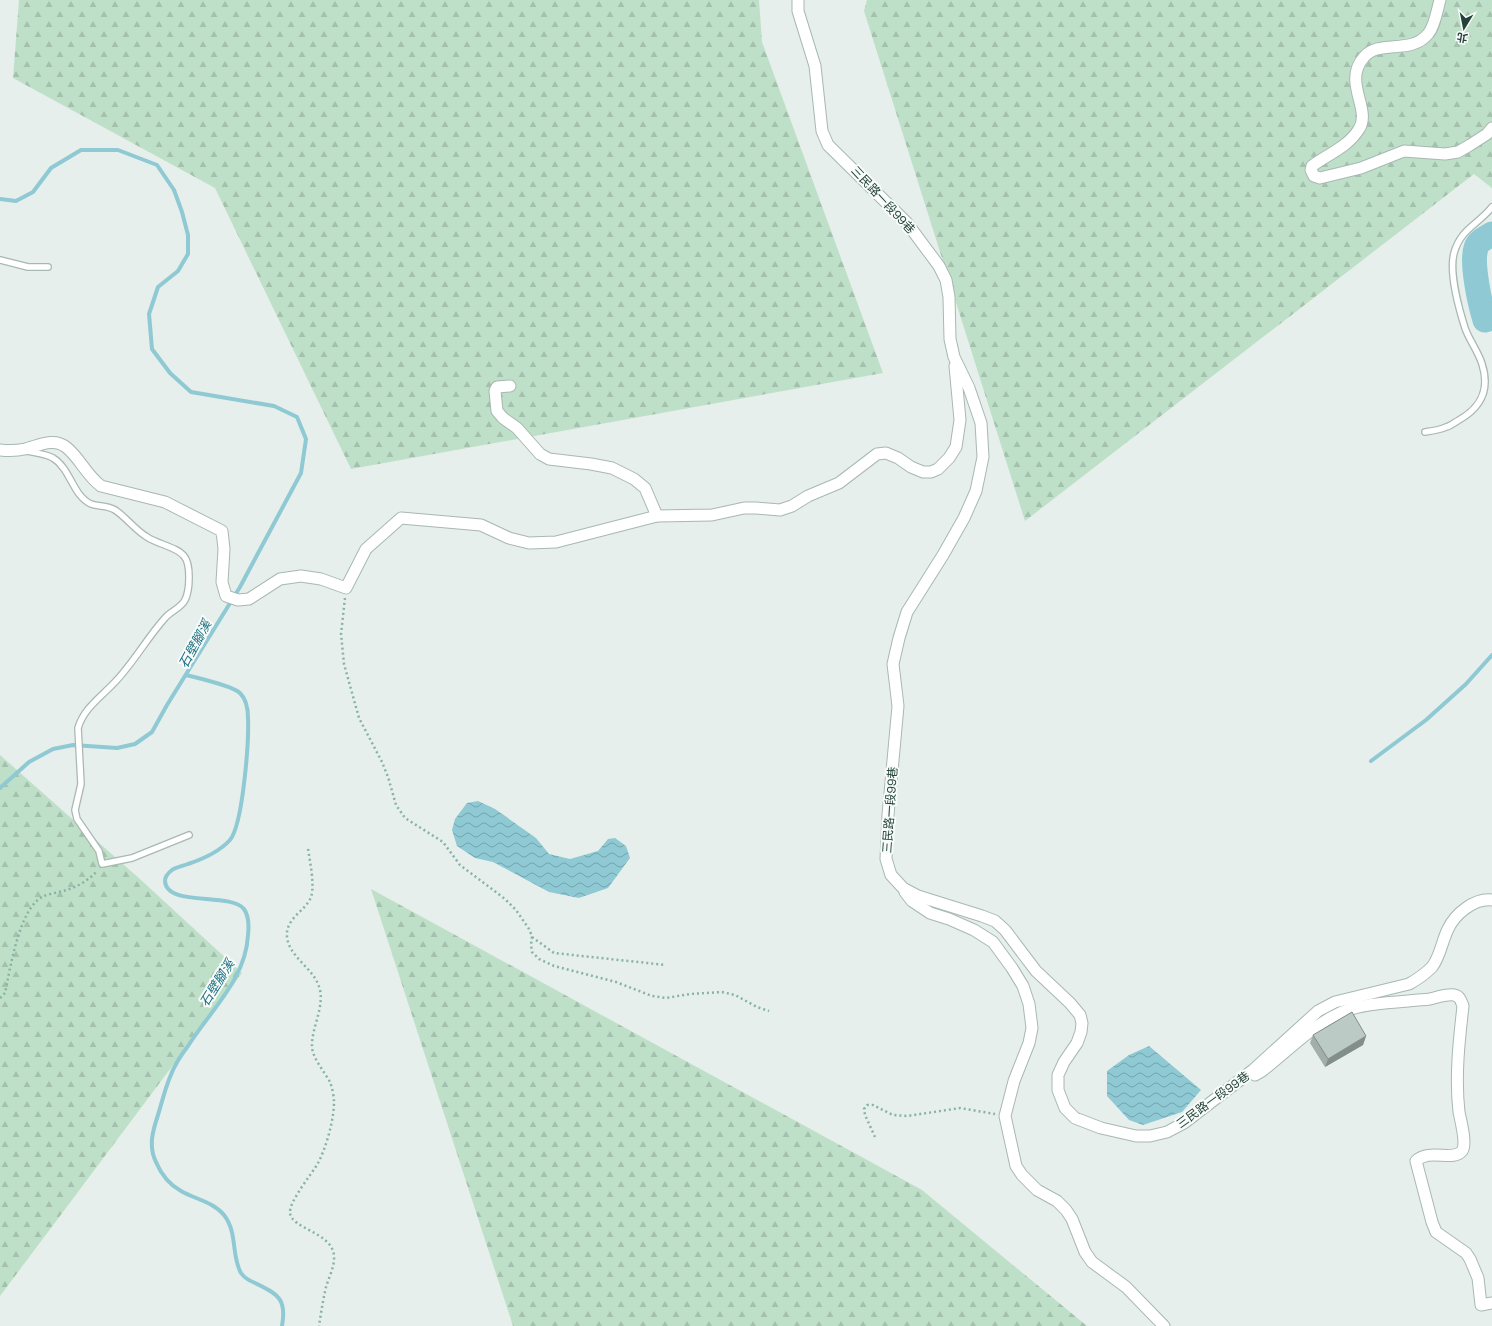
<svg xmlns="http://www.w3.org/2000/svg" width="1492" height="1326" font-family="'Space Grotesk','Noto Sans TC',sans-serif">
  <defs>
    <pattern id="forest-firs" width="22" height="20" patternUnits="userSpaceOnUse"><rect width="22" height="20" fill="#bfe0c8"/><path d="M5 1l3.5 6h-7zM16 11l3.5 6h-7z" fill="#a4c1ad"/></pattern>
    <pattern id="water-waves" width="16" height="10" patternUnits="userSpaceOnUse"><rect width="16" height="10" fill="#8ec9d4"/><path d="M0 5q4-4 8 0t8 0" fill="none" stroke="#74a5ad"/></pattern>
  </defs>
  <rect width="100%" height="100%" fill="#e6efeb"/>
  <!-- forest -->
  <g fill="url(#forest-firs)">
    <polygon points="19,0 759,0 762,42 883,373 351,469 215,188 13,78"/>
    <polygon points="867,0 1492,0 1492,188 1474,174 1025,521 864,11"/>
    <polygon points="0,755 141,880 242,973 0,1296"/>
    <polygon points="371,889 922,1190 1087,1326 513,1326"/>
  </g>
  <!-- water -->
  <g fill="url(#water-waves)">
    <polygon points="478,801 495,809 536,838 549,854 570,859 598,851 608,839 615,838 626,846 630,858 608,888 579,898 549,892 493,862 475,858 457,846 452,830 455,819 467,803"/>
    <polygon points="1149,1046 1201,1090 1182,1112 1143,1125 1129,1120 1107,1096 1107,1071 1129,1055"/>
  </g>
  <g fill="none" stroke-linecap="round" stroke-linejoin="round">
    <!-- stream -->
    <g stroke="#8ec9d4" stroke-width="4">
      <polyline points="0,199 16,201 33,192 51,168 81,150 118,150 157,165 174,190 182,212 188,235 188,254 178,271 158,287 149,314 152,349 170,373 191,392 274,406 297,417 306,439 301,473 240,587 167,705 152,732 135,744 117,748 73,745 53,749 29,762 0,788"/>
      <path d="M186 675C198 678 233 686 240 693 246 699 248 710 248 718 249 741 243 824 230 840 219 852 203 859 188 864 183 866 176 867 172 870 168 873 165 877 165 881 166 907 230 892 244 909 249 916 249 926 248 935 246 979 210 1011 188 1046 181 1055 174 1066 170 1077 165 1089 162 1102 158 1115 153 1130 148 1146 156 1162 161 1174 170 1185 181 1191 195 1199 213 1202 224 1215 238 1233 231 1256 241 1273 245 1279 250 1281 255 1283 278 1294 287 1299 282 1326"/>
      <polyline points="1371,761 1426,720 1466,684 1492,655"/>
    </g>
    <!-- river -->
    <path stroke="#8ec9d4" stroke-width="25" d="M1492 234C1486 238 1478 241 1476 248 1471 263 1480 304 1485 320L1492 318"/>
    <defs>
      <g id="lane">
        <polyline points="0,260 28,267 48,267"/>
        <path d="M1425 432C1432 431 1440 430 1446 427 1451 426 1455 422 1459 420 1482 407 1490 389 1482 364 1478 351 1469 340 1465 328 1459 309 1449 272 1454 253 1461 228 1478 225 1492 207"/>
        <path d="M27 451C36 453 46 454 53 458 71 469 72 495 91 504 99 507 107 505 115 510 126 517 135 530 147 537 157 544 177 547 184 556 191 564 190 590 185 600 181 608 171 611 165 618 147 638 134 662 115 682 101 697 84 708 78 728L81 784 75 810 77 819 99 851 102 864 132 858 189 835"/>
      </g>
      <g id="street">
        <path d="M798 0V11L815 66 822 131 828 145 907 223 939 266 946 280 949 297 950 339 954 357 969 388 981 423 983 457 976 491 964 518 943 555 907 612 899 638 893 664 898 706 888 815 886 859 891 875 903 888 918 896 982 916 995 921 1005 930 1036 971 1070 1003 1080 1015 1082 1023 1081 1032 1077 1043 1064 1062 1058 1075V1090L1065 1108 1075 1118 1101 1128 1136 1136H1150L1167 1132 1184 1123 1253 1070 1318 1011 1335 1002 1409 984C1418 979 1425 974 1432 967 1440 957 1442 941 1448 929 1455 914 1474 898 1492 900"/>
        <path d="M1440 0C1437 10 1435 26 1428 34 1411 55 1379 39 1364 57 1342 82 1372 109 1359 129 1348 147 1328 154 1312 166L1311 170 1314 176 1320 178 1361 168 1404 151 1445 154 1458 152 1470 145 1487 134 1492 128"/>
        <polyline points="510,386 497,387 495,391 497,411 503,418 517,428 540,454 549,459 591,464 612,468 634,479 645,488 657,516"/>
        <path d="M0 450C9 451 16 451 25 449 38 446 53 437 66 447 80 458 86 475 101 486L165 502 222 531 224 549 222 582 226 596 238 600 249 599 280 579 301 576 321 579 346 588 366 549 401 518 481 525 509 538 529 543 556 542 657 516 712 515 744 508H756L780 510 792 506 808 496 839 483 877 454 886 453 898 458 911 467 923 472H931L938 469 949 458 956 447 960 420 955 366"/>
        <polyline points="905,892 912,901 930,913 949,919 974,930 993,942 1012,968 1023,986 1029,1004 1032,1028 1029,1043 1014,1081 1005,1116 1016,1166 1022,1175 1037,1190 1057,1201 1066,1210 1072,1219 1085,1252 1092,1262 1126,1287 1164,1326"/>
        <path d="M1255 1075 1262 1071C1288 1051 1310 1027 1340 1013 1363 1002 1404 1002 1430 999 1438 997 1446 994 1454 995 1460 996 1461 1001 1463 1006 1459 1041 1455 1077 1459 1112 1461 1122 1467 1144 1462 1151 1453 1162 1429 1148 1416 1161L1432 1222 1436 1232 1466 1253 1470 1259 1478 1278 1481 1305 1492 1303"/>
      </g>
    </defs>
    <!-- lane casing -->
    <use href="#lane" stroke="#a8b8b2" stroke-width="8"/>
    <!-- street casing -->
    <use href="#street" stroke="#a8b8b2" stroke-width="13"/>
    <!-- path -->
    <g stroke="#86b3a5" stroke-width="2.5" stroke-dasharray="2 3" stroke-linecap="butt">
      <polyline points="345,598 341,634 344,664 359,718 382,762 388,777 396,805 405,818 443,842 460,865 505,899 516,910 529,929 532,936 531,945 532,952 539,959 554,966 616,982 652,996 666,998 690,994 722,992 735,995 757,1007 769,1011"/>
      <path d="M308 849C310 862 315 885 311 897 306 911 285 918 287 937 289 956 311 967 318 984 327 1004 311 1027 312 1047 313 1059 324 1071 330 1082 332 1087 334 1096 334 1102 334 1120 326 1148 318 1163 312 1174 289 1201 290 1213 292 1229 331 1232 334 1255 335 1266 329 1277 326 1287 323 1300 321 1313 319 1326"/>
      <polyline points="532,937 554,953 666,965"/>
      <path d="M0 998 5 993C10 970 19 909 42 897 48 894 56 893 63 891 75 888 88 881 97 871"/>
      <polyline points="875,1137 865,1115 864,1109 867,1105 873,1105 893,1115 907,1116 960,1108 995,1114"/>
    </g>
    <!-- lane -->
    <use href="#lane" stroke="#fff" stroke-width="5.5"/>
    <!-- street -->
    <use href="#street" stroke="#fff" stroke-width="11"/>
  </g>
  <!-- wall -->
  <polygon fill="#a1aea9" points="1313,1035 1366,1036 1363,1045 1325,1067 1310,1043"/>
  <!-- shaded-wall -->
  <polygon fill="#838d89" points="1366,1036 1363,1045 1325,1067 1328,1059"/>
  <!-- building -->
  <polygon fill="#bbcac4" stroke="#838d89" points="1352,1012 1366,1036 1328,1059 1313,1035"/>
  <g text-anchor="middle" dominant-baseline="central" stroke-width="4" stroke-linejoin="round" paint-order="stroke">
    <!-- street labels -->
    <g font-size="12" fill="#24423a" stroke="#f7fbf9">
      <text transform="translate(883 200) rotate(47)">三民路一段99巷</text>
      <text transform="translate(890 810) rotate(-86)">三民路一段99巷</text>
      <text transform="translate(1213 1100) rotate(-36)">三民路一段99巷</text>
    </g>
    <!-- water labels -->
    <g font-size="13" font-style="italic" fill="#1c6f80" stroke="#f7fbf9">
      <text transform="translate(195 644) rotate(-61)">石壁腳溪</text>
      <text transform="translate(217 983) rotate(-58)">石壁腳溪</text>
    </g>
  </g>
  <!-- north arrow -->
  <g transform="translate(1464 28) rotate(190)" stroke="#f7fbf9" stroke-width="3" paint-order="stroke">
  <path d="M0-3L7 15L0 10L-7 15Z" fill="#24423a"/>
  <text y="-6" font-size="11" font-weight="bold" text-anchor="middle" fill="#24423a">北</text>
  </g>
</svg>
